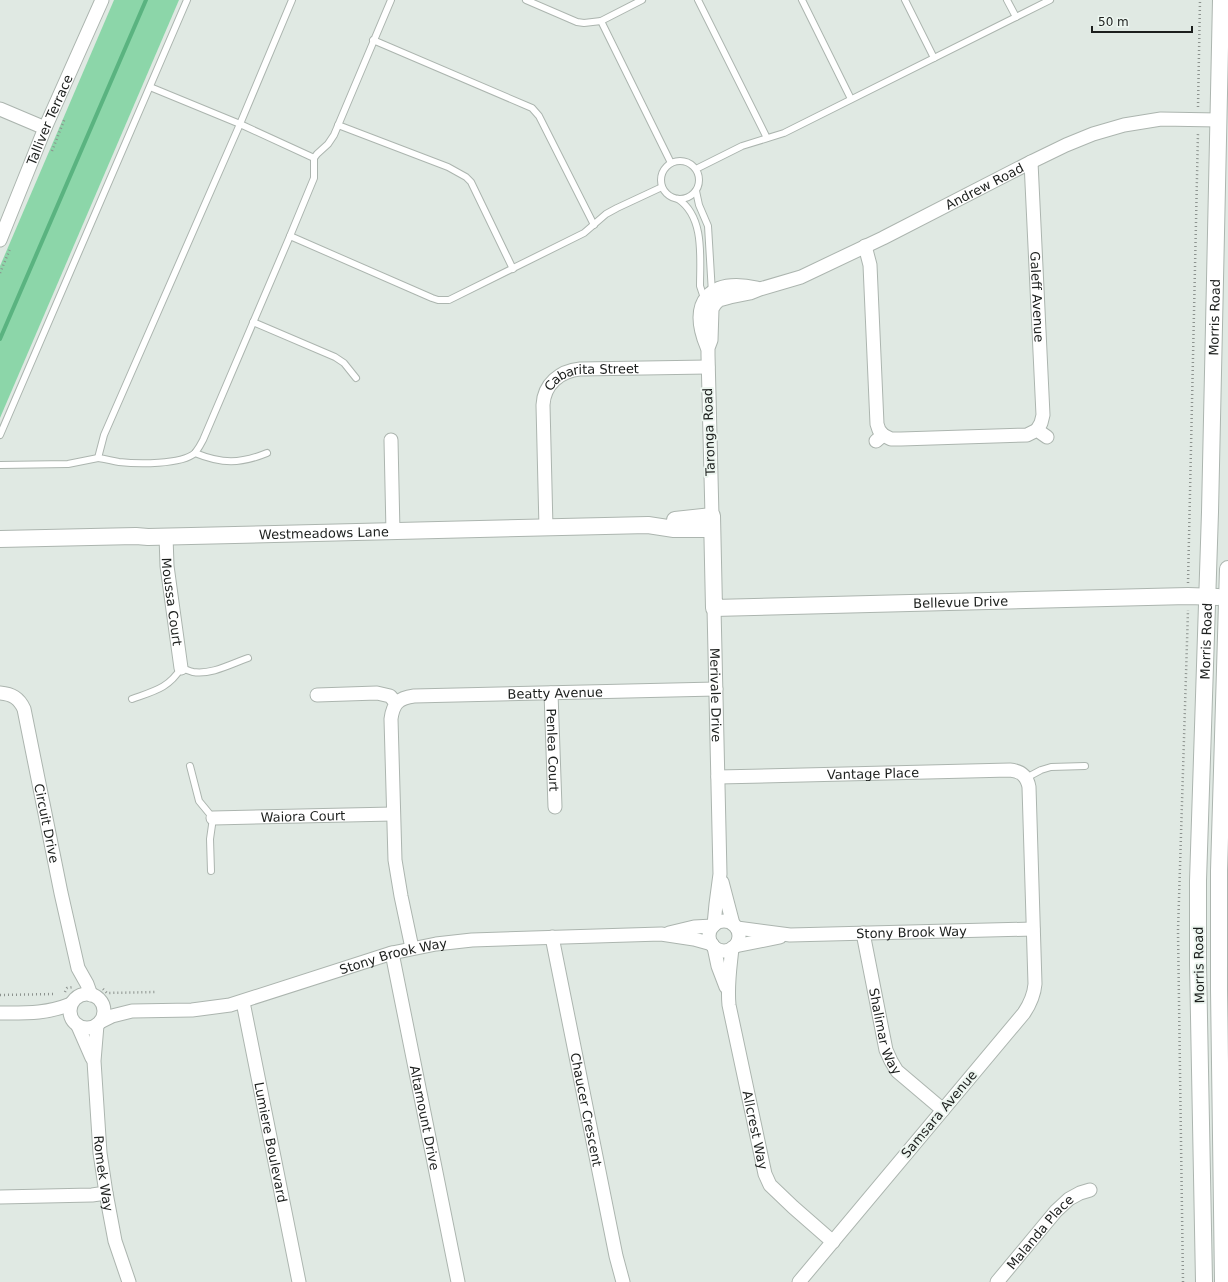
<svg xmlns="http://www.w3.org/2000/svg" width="1228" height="1282" font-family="'DejaVu Sans',sans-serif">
  <rect width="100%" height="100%" fill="#e0e9e3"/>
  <!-- green -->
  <polygon fill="#8cd6a9" points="114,0 179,0 0,418 0,266"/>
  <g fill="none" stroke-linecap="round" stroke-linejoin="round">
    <!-- stream -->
    <polyline stroke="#5ab380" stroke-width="4" points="0,339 146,0"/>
    <defs>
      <g id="service">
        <polyline points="391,0 334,135 328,144 317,154 314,158 314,178 290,236 432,298 438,300 449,300 584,233 606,214 617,208 662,187"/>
        <polyline points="526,0 577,22 584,23 601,21 671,163"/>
        <polyline points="698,0 767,138"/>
        <polyline points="802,0 851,99"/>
        <polyline points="905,0 934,58"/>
        <polyline points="1007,0 1016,17"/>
        <polyline points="601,21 642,0"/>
        <polyline points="373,40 532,108 539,116 594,225"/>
        <polyline points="150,87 240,124 314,158"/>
        <polyline points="338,125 448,167 466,177 471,182 513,269"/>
        <circle cx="680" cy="180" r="19"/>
        <polyline points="696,169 742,146 784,133 1050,0"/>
        <polyline points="696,191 699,205 708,226 712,293"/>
        <path d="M678 199C705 217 700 258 700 286L703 295 706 299"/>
        <path d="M290 236 203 440C201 444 198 449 195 453 181 465 137 464 119 462 112 461 106 459 98 458L104 435 240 124 292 0"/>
        <polyline points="253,322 335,357 344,363 356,378"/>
        <polyline points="0,435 187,0"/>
        <path d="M195 453C222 464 240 464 267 453"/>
        <polyline points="0,465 68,464 98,458"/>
        <path d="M132 699C154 691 169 688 181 668 185 669 189 671 193 672 211 675 231 664 248 658"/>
        <polyline points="190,766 199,801 213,818 210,839 211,871"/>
        <polyline points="1026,778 1041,770 1051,767 1085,766"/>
      </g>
      <g id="minor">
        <polyline points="0,109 45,128"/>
        <path id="s1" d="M1031 162 1043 415 1041 423 1037 430"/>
        <path id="s2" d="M0 240 45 128 102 0"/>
        <polyline points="865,246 870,265 877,424 879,430 883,435"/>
        <path d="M707 347C688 301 710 278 757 288"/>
        <polyline points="391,440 393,532"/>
        <polyline points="876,441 883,435 891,439 901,439 1027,435 1037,430 1047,437"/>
        <path id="s3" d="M712 516 708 355V348L711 340 712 309 715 304 719 300 730 297 750 293 760 289 801 277 883 238 1031 162 1066 145 1093 134 1124 125 1161 119 1218 120"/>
        <path id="s4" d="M546 528 543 405C544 384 560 371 580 369L708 367"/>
        <path id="s5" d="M166 536 167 566 181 668"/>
        <path id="s6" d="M714 608 720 874 716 904 714 925"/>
        <path id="s7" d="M0 693C12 694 19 698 24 709L61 893 78 968 87 984 91 995"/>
        <path id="s8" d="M551 693 555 807"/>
        <polyline points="317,695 377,693 390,696 396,703"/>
        <path id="s9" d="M718 777 1010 770C1021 771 1027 776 1029 787L1035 984C1034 996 1030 1004 1024 1013L799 1282"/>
        <path id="s10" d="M213 818 393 814"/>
        <polyline points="722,882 733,924"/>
        <circle cx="724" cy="936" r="15"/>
        <path id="s11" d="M737 928 790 935 1033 929"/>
        <polyline points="669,933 694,927 713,926"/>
        <path id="s12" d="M863 933 886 1050 891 1061 897 1071 943 1110"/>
        <path id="s13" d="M552 937 616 1256 623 1282"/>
        <polyline points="735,946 780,937"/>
        <polyline points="714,947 718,966 726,987"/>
        <path id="s14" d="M412 948 401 896 395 860 391 719C393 704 398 698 414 696L716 689"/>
        <path id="s15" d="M732 948C730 968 727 985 729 1005L765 1174 770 1185 793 1207 833 1242"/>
        <path id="s16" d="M392 953 458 1282"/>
        <circle cx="87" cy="1011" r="17"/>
        <path id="s17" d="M243 1002 299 1282"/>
        <path d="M0 1013C26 1013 46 1014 71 1004"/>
        <path id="s18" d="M100 1022 112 1016 132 1011 192 1010 230 1005 392 953 436 944 472 940 661 934 694 939 712 944"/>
        <path id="s19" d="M97 1025 94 1061 100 1153 106 1193 115 1241 129 1282"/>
        <polyline points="78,1026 92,1058"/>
        <polyline points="0,1197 92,1195 106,1193"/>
        <path id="s20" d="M997 1282 1056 1211 1069 1199 1080 1193 1090 1190"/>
      </g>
      <g id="tertiary">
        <path id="s21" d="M675 520 712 516 714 608 1188 596 1218 597"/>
        <path id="s22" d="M0 539 136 536 148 537 648 525 674 529H712"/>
        <path id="s23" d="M1204 1282 1198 964V881L1210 512 1221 0"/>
        <polyline points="1223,1282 1219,990 1219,871 1228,569"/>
      </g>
    </defs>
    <!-- service casing -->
    <use href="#service" stroke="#acb5af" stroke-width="8"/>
    <!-- minor casing -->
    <use href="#minor" stroke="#acb5af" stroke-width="15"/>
    <!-- tertiary casing -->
    <use href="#tertiary" stroke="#acb5af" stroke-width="18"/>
    <!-- path -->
    <g stroke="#8c928e" stroke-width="2.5" stroke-dasharray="1 3" stroke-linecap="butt">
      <polyline points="1198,107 1200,0"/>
      <polyline points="52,151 65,118"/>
      <polyline points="0,273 10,249"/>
      <polyline points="1188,583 1198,132"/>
      <polyline points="103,989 107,993 156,992"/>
      <polyline points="65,992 67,988 74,987"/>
      <polyline points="0,995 55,994"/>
      <polyline points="1183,1282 1178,931 1188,610"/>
    </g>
    <!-- service -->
    <use href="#service" stroke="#fff" stroke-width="6"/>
    <!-- minor -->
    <use href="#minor" stroke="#fff" stroke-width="13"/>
    <!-- tertiary -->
    <use href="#tertiary" stroke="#fff" stroke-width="16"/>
  </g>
  <g text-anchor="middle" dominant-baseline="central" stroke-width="4" stroke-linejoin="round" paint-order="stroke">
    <!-- street labels -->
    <g font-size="13" fill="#1c1f1d" stroke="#edf6f0">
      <text stroke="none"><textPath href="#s2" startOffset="130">Talliver Terrace</textPath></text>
      <text stroke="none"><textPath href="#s3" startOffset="509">Andrew Road</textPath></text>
      <text stroke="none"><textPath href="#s1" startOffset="135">Galeff Avenue</textPath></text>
      <text stroke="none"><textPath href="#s23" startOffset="965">Morris Road</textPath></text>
      <text stroke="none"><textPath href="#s4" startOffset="189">Cabarita Street</textPath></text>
      <text transform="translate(709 432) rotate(-92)">Taronga Road</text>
      <text stroke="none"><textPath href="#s22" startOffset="324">Westmeadows Lane</textPath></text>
      <text stroke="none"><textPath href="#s5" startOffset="66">Moussa Court</textPath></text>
      <text stroke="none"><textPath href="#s21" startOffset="376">Bellevue Drive</textPath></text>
      <text stroke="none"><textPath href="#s23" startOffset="641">Morris Road</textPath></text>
      <text stroke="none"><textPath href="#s14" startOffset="408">Beatty Avenue</textPath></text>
      <text stroke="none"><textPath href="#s6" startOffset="87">Merivale Drive</textPath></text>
      <text stroke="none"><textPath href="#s8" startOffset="57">Penlea Court</textPath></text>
      <text stroke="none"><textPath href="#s9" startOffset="155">Vantage Place</textPath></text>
      <text stroke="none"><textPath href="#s10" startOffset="90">Waiora Court</textPath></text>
      <text stroke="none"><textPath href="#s7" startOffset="147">Circuit Drive</textPath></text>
      <text stroke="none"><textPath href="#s11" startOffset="175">Stony Brook Way</textPath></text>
      <text stroke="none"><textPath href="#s18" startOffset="303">Stony Brook Way</textPath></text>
      <text transform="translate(1199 965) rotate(-91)">Morris Road</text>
      <text stroke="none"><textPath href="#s12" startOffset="101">Shalimar Way</textPath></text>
      <text stroke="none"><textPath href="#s13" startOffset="176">Chaucer Crescent</textPath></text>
      <text transform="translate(939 1114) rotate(-50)">Samsara Avenue</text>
      <text stroke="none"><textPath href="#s16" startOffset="168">Altamount Drive</textPath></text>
      <text stroke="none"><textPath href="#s15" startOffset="185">Allcrest Way</textPath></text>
      <text stroke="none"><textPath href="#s17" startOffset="143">Lumiere Boulevard</textPath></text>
      <text stroke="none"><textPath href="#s19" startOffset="149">Romek Way</textPath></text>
      <text stroke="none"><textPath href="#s20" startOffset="66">Malanda Place</textPath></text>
    </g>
  </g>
  <!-- scale -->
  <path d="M1092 26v6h100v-6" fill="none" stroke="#1c1f1d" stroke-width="2"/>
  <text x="1098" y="26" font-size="12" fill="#1c1f1d" stroke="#edf6f0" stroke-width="3" paint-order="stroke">50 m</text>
</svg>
